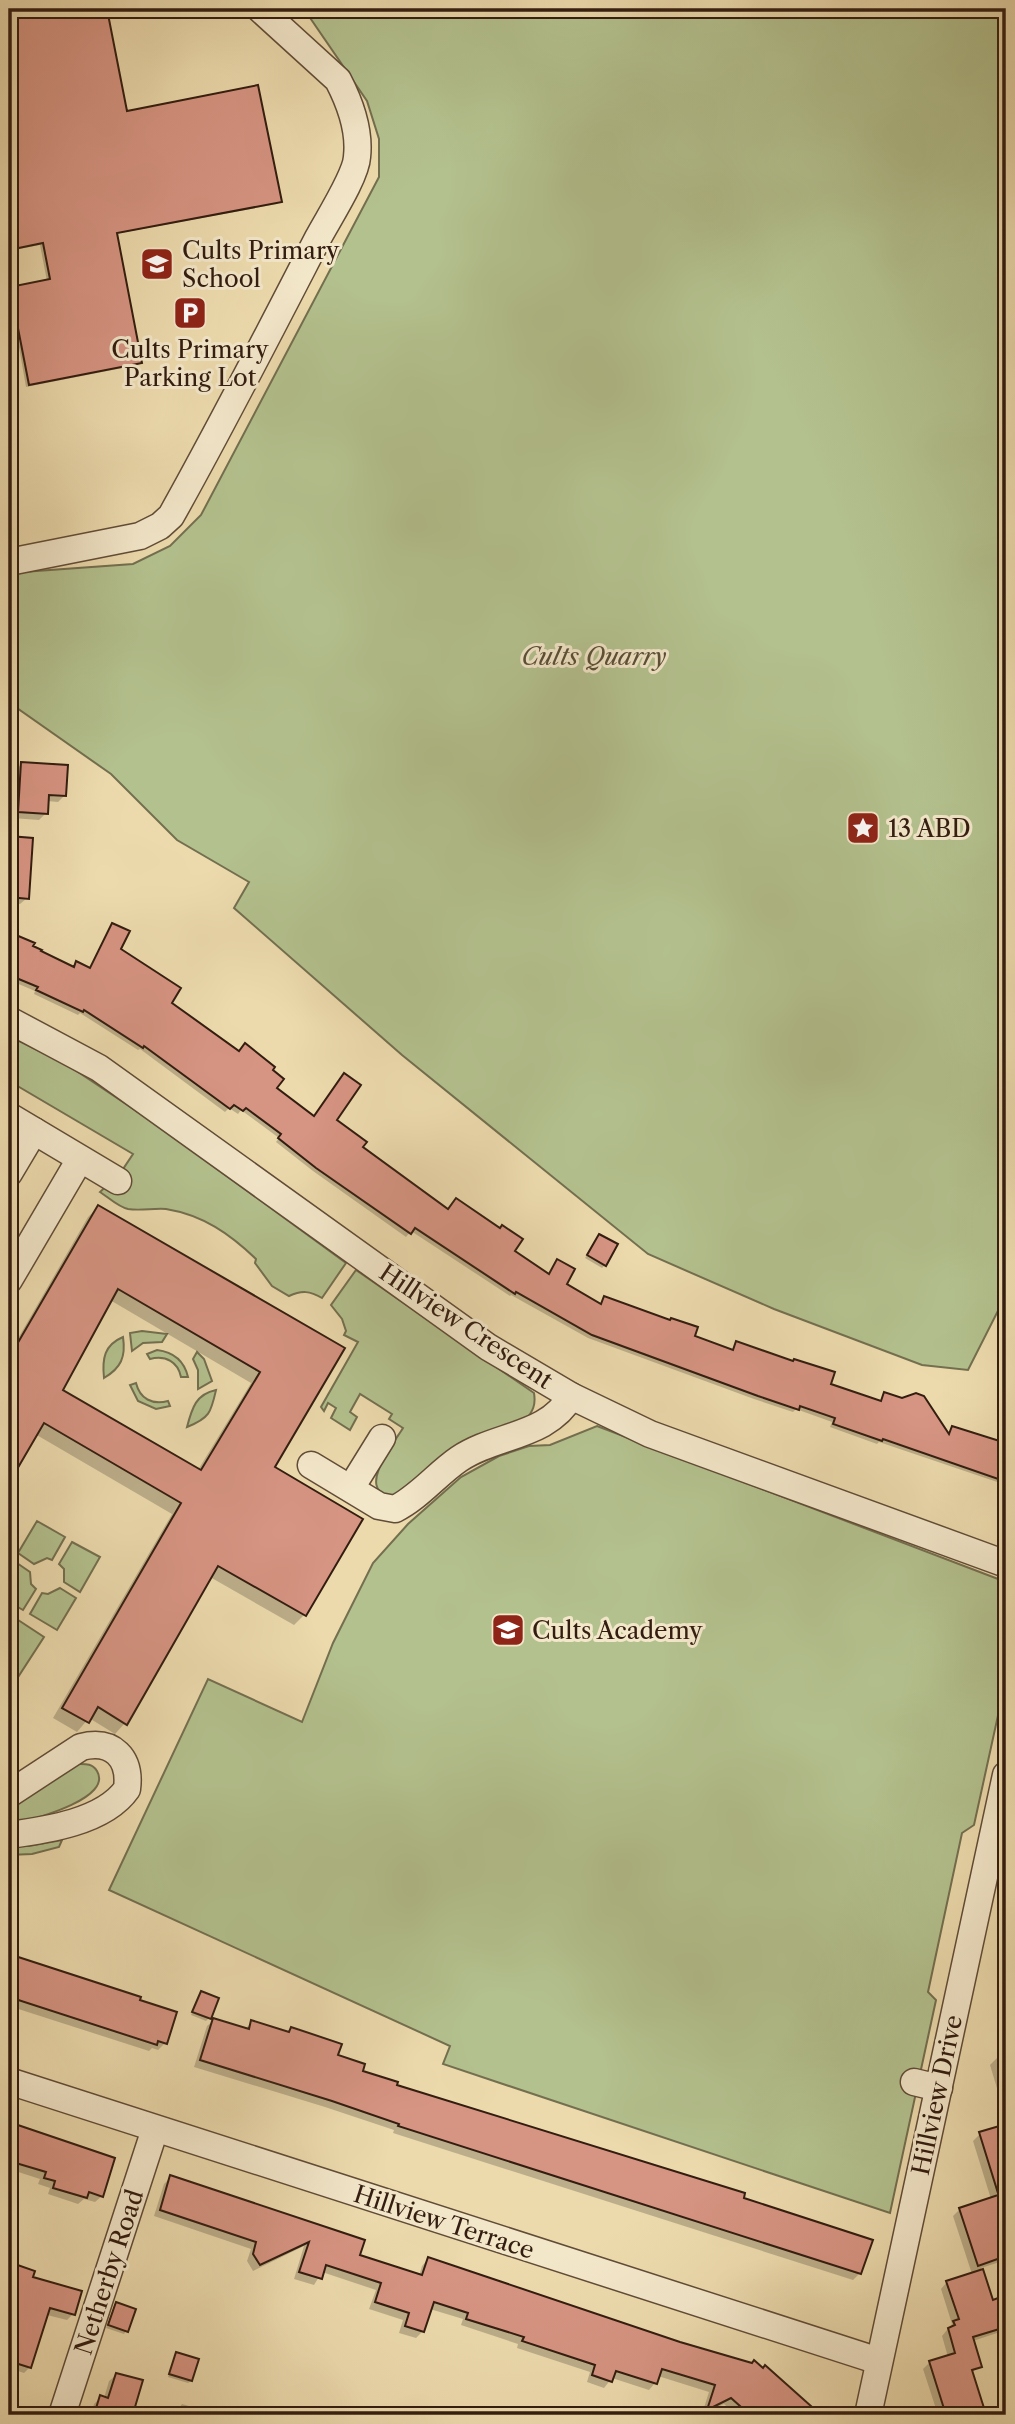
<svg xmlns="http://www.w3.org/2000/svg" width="1015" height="2424" font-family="'Libre Caslon Text',serif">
  <rect width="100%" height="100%" fill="#ecdaad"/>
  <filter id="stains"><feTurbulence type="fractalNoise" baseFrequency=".00286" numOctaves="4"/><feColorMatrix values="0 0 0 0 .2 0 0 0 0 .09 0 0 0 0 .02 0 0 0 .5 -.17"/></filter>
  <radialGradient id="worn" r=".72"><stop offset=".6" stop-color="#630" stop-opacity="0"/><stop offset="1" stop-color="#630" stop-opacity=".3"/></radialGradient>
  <!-- green -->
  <g fill="#b3c18e" stroke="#736f4f" stroke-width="2">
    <polygon points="304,9 1006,9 1006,1295 968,1370 922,1365 774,1309 648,1254 402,1055 234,908 249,882 177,840 111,774 14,706 9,705 9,573 133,564 170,546 201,515 379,177 379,139 367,101"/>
    <path d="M9 1036 66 1064 156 1124 346 1263 322 1298C310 1291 302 1290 289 1296L272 1286 255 1263 256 1259C230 1234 203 1215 166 1209 154 1208 140 1211 128 1209 118 1207 108 1197 100 1192L121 1172 133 1154 9 1081Z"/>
    <path d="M356 1270 534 1393C536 1405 533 1411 525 1421L403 1495C398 1495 391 1497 386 1495 359 1486 395 1441 403 1428L389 1419 392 1414 360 1394 350 1412 357 1417 350 1430 331 1418 336 1408 328 1403 324 1411 321 1407 358 1342 344 1335 346 1331 342 1319 331 1305Z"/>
    <polygon points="142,1331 167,1334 162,1342 143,1343 132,1351 130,1333"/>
    <path d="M123 1337C126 1357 121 1368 104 1378 102 1359 104 1345 123 1337Z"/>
    <path d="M157 1350C173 1352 184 1360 188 1377H181C178 1362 166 1355 150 1359L147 1354Z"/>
    <polygon points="197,1352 204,1359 212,1381 198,1389 198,1370 193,1359"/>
    <path d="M136 1383C140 1399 152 1405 168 1401L170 1406 156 1409 138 1401 130 1385Z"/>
    <path d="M216 1390C211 1412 210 1418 187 1427 192 1408 196 1394 216 1390Z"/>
    <polygon points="597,1426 1006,1582 1006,1679 974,1825 962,1833 928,1992 936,2000 890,2213 443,2064 450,2046 109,1890 208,1679 302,1722 333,1643 373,1563 408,1524 461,1477 499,1456 529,1446 550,1445"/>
    <polygon points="37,1521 65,1537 52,1560 47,1558 34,1564 18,1553"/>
    <polygon points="72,1542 100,1557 80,1592 64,1582 64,1569 59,1564"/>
    <polygon points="14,1561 30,1572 31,1584 36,1589 23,1610 9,1602 9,1570"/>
    <polygon points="60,1588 76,1598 57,1630 30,1614 42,1593 48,1594"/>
    <polygon points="9,1614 44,1637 9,1691"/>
    <path d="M77 1764C85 1764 92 1763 97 1771 114 1800 26 1821 9 1826V1809Z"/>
    <polygon points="62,1840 59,1847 32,1854 9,1855 9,1845 29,1846"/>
  </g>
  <!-- shadow -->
  <g fill="#0003" fill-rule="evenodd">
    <polygon points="19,9 105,9 126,113 280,201 277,204 115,234 140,362 138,365 26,387 9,290 47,281 40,245 9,251 9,11"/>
    <polygon points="22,764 65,795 58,802 47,801 46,813 39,820 12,818 15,770"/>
    <polygon points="9,838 31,840 27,898 20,904 9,903"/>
    <polygon points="113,925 119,949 170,1003 274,1088 313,1118 334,1121 360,1147 448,1211 548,1275 557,1261 564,1285 600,1305 605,1298 692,1337 731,1351 736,1343 829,1385 879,1403 885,1394 947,1435 952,1428 1006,1445 1006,1485 879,1442 877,1444 830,1427 832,1422 796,1409 793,1412 754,1399 588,1338 511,1295 510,1296 411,1231 406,1237 313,1171 276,1142 279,1138 241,1110 238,1114 229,1108 225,1112 140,1049 138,1050 80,1013 78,1015 34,994 35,991 9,980 9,934 32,944 31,947 73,967 77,963 89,969"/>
    <path d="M98 1207 343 1349 273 1468 304 1615 294 1625 210 1577 125 1723 115 1734 89 1718 77 1732 53 1718 172 1514 35 1434 9 1480V1354L88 1217ZM110 1300 251 1383 198 1470 61 1391Z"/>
    <polygon points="599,1236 605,1265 602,1268 585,1258"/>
    <polygon points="9,1955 139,1998 165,2043 158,2050 152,2048 149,2051 9,2006"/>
    <polygon points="201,1993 209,2018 206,2021 191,2015"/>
    <polygon points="214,2020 245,2029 252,2022 288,2033 291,2029 361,2072 395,2086 741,2199 860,2273 853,2280 393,2133 394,2130 325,2107 194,2067 207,2026"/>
    <polygon points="1006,2056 1006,2118 990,2065 997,2058"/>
    <polygon points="9,2125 113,2159 102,2196 95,2202 84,2199 78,2204 48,2194 50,2188 38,2184 40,2179 9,2169"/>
    <polygon points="1006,2126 1006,2191 996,2194 1006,2226 1006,2260 981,2268 991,2302 1005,2298 1006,2330 973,2341 980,2366 971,2373 982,2407 971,2415 938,2415 923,2369 930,2362 948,2357 942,2336 952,2324 941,2289 947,2282 972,2274 953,2216 960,2209 991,2199 973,2141 980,2134"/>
    <polygon points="171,2177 358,2256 419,2276 422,2266 428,2259 810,2408 803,2415 736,2415 724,2404 702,2414 709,2392 658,2376 655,2383 649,2390 612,2378 604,2388 587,2382 590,2372 517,2348 518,2344 461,2325 463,2319 430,2309 423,2331 416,2338 399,2333 403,2320 369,2309 376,2290 322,2272 314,2285 294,2279 304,2246 253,2271 247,2261 251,2249 154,2216 164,2184"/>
    <polygon points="9,2264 33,2272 31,2278 73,2314 67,2320 47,2315 30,2367 24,2373 9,2368"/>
    <polygon points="116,2304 126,2331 124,2334 106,2328"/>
    <polygon points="177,2354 191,2381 188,2383 168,2377"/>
    <polygon points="116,2375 141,2382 131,2415 91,2415 94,2404 101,2397 104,2398 109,2381"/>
    <polygon points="182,2404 216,2414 216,2415 174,2415"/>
  </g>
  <!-- building -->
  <g fill="#d69482" stroke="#331d10" stroke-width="2" fill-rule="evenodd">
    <polygon points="9,9 107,9 127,111 258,85 282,202 117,233 142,363 29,385 10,287 50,279 43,243 9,250"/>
    <polygon points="21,762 68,765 66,796 49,795 48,814 18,812"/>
    <polygon points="9,836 33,838 29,899 9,897"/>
    <polygon points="112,923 130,931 121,949 181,988 172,1003 239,1051 245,1043 275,1067 273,1070 284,1079 277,1088 314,1116 344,1073 361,1085 337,1120 367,1142 363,1147 448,1209 456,1198 500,1228 502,1225 523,1239 515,1251 549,1274 557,1259 575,1269 567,1284 601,1304 604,1296 670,1320 671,1318 698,1327 695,1336 733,1350 736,1341 793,1361 794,1359 835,1372 831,1384 881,1401 884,1392 902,1398 916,1393 924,1396 949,1434 952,1426 1006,1443 1006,1479 1002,1477 1001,1480 883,1439 882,1441 833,1424 835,1418 800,1406 799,1410 758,1396 592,1335 516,1292 515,1294 415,1228 411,1234 316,1168 278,1138 281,1134 246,1108 243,1111 234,1105 230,1109 144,1046 143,1048 84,1010 83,1012 36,990 38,987 9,975 9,932 35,943 33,946 42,950 41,951 74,967 76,961 90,968"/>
    <path d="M98 1205 345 1348 275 1467 363 1519 306 1616 218 1566 127 1725 98 1707 89 1723 62 1708 181 1503 44 1423 9 1483V1358ZM118 1289 260 1372 201 1470 63 1390Z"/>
    <polygon points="599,1234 618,1244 606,1266 587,1255"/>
    <polygon points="9,1954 141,1997 140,2000 177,2012 167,2044 158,2041 157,2045 9,1997"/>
    <polygon points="201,1991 219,1998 211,2019 192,2012"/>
    <polygon points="213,2018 249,2029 251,2020 289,2032 291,2027 342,2044 338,2055 365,2064 363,2071 398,2082 397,2085 745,2193 744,2198 873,2240 861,2274 398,2126 399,2124 332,2101 200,2060"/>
    <polygon points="9,2122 115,2158 103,2197 89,2192 87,2198 53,2188 55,2181 44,2178 46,2172 9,2161"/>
    <polygon points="1006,2124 1006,2205 1002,2206 979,2132"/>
    <polygon points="170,2175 365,2240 360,2255 422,2275 428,2257 680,2342 752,2363 754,2360 763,2368 765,2365 821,2415 750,2415 731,2398 707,2410 715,2385 662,2369 657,2384 616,2371 612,2382 592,2375 595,2365 522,2341 524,2337 466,2319 468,2313 434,2302 424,2332 405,2326 409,2313 375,2302 381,2283 326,2265 322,2279 299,2272 309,2242 260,2265 253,2254 256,2242 160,2210"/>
    <polygon points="998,2195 1006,2220 1006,2256 978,2266 959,2208"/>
    <polygon points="9,2262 35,2271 33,2277 82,2291 75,2315 50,2308 31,2368 9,2361"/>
    <polygon points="983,2269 993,2300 1006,2295 1006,2327 973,2337 982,2367 972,2370 984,2408 959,2415 946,2415 929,2361 955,2353 948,2328 955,2325 953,2321 959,2319 946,2281"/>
    <polygon points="116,2302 136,2309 128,2332 108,2325"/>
    <polygon points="176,2352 199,2359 192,2381 169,2374"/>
    <polygon points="116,2373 143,2380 135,2407 150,2412 150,2415 94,2415 100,2395 108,2398"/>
  </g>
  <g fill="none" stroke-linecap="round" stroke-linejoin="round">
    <defs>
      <g id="minor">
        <path d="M9 562 140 536 160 526 171 516C222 425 270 331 318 238 328 219 356 176 357 157 360 131 350 103 338 80L260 9"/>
        <polyline points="9,1020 99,1068 488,1347 571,1396 650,1434 1006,1564"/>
        <polyline points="9,1116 118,1181"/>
        <polyline points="9,1173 34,1131"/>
        <polyline points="9,1280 80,1159"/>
        <path d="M311 1465 379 1506 395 1509C419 1497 437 1474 459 1459 496 1434 548 1437 571 1396"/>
        <polyline points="351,1488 382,1438"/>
        <path d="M9 1794 81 1747C113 1739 131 1758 127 1789 104 1822 46 1830 9 1835"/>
        <polyline points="9,2081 879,2361"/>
        <polyline points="914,2082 939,2088"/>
        <polyline points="62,2415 155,2129"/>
        <polyline points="868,2415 1006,1775"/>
      </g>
    </defs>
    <!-- minor casing -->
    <use href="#minor" stroke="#614c37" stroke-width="29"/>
    <!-- minor -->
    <use href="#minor" stroke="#f3e7ca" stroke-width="26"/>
  </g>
  <!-- icons -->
  <defs>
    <symbol id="school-square" viewBox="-11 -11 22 22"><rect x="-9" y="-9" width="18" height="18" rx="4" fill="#8f2418" stroke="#f3e7ca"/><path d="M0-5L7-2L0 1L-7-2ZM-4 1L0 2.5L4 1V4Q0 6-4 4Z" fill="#fff"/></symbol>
    <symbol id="parking-square" viewBox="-11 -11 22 22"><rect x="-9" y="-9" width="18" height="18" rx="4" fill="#8f2418" stroke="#f3e7ca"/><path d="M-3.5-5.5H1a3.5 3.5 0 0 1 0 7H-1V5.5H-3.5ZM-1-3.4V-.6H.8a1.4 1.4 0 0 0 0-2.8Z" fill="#fff"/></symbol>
    <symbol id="sight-square" viewBox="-11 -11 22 22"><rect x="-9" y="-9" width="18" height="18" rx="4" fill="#8f2418" stroke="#f3e7ca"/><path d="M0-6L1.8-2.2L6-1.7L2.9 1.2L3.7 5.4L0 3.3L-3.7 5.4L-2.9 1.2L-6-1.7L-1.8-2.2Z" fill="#fff"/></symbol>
  </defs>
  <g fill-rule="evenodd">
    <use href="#school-square" x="138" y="245" width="38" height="38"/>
    <use href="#parking-square" x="171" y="294" width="38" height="38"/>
    <use href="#sight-square" x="844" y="809" width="38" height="38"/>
    <use href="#school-square" x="489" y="1611" width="38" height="38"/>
  </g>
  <g text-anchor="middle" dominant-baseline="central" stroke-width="6" stroke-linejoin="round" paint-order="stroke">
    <!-- poi labels -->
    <g font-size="24" fill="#331d10" stroke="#f3e7ca" text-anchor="start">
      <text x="182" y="250">Cults Primary<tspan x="182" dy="28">School</tspan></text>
      <text x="190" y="349" text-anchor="middle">Cults Primary<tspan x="190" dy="28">Parking Lot</tspan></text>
      <text x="888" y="828">13 ABD</text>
      <text x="532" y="1630">Cults Academy</text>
    </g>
    <!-- park labels -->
    <g font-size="24" font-style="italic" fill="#594e36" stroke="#f3e7ca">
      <text x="594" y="656">Cults Quarry</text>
    </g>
    <!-- street labels -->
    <g font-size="24" fill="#331d10" stroke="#f3e7ca">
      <text transform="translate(466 1326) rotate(34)">Hillview Crescent</text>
      <text transform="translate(937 2095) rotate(-78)">Hillview Drive</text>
      <text transform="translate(444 2222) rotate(18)">Hillview Terrace</text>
      <text transform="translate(109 2272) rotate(-72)">Netherby Road</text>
    </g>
  </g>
  <!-- margin -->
  <rect width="1015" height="2424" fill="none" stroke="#ecdaad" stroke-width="35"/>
  <rect x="10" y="10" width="994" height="2403" fill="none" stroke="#331d10" stroke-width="3.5"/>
  <rect x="18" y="18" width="980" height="2389" fill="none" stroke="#331d10" stroke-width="2"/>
  <rect width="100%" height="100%" filter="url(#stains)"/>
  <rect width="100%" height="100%" fill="url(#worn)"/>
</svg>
